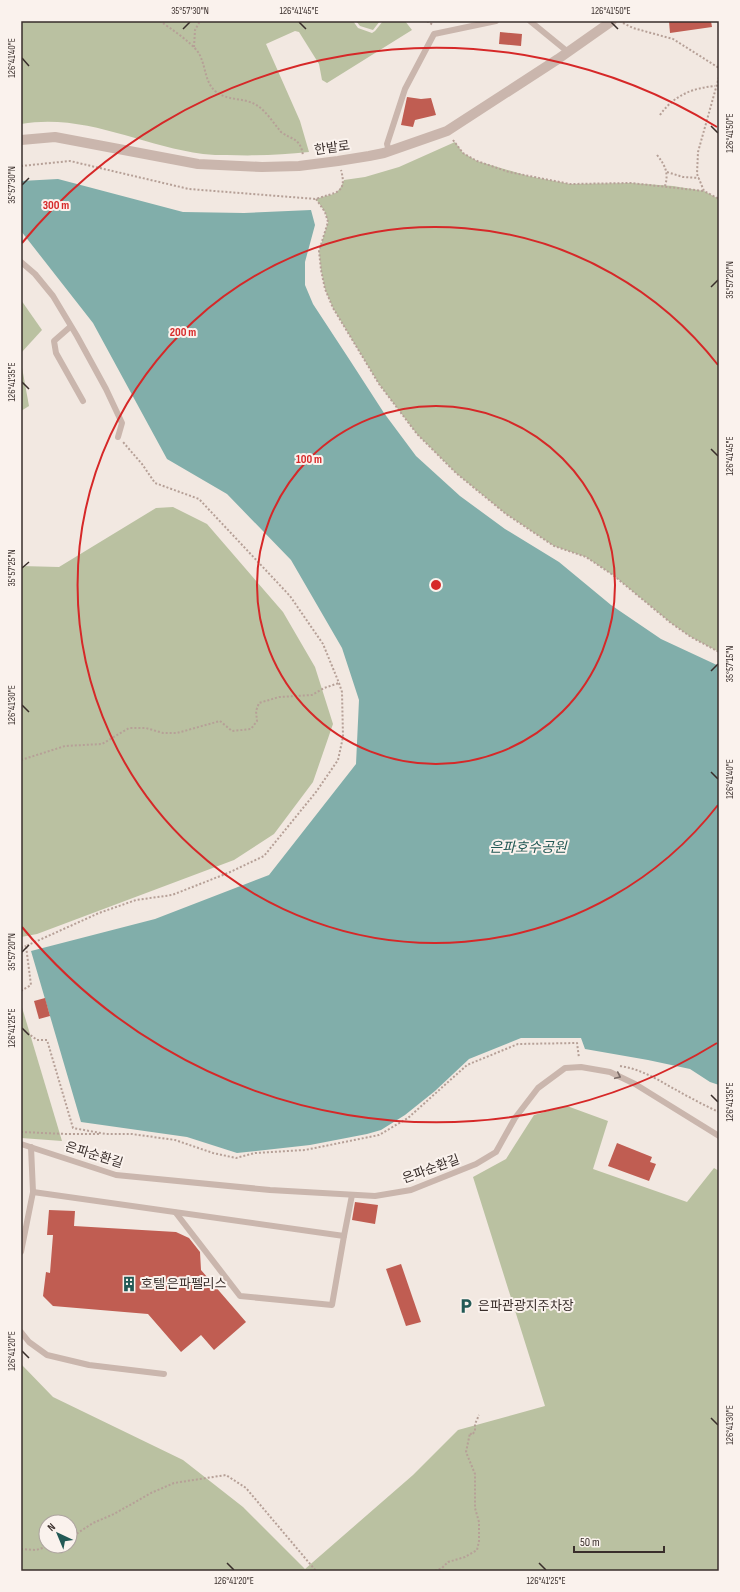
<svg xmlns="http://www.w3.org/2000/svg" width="740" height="1592" font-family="'Sofia Sans Condensed','Noto Sans KR',sans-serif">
  <rect width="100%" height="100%" fill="#f2e8e1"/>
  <!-- green -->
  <g fill="#bac1a1" fill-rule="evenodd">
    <path d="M21 21H353L358 28 372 33 375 31 383 21H405L412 30 327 83 322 80 319 64 299 32 295 31 266 44 300 121 309 152C282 155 255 156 227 155 219 155 211 155 203 154 141 146 86 113 21 124Z"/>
    <polygon points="356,21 380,21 373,30 360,26"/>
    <path d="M455 142 463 153 477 161 528 176 570 184 631 183 673 186 704 191 719 199V652L691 637 671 623 613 575 586 557 554 546 506 514 456 473 417 434 379 384 333 308 325 289 321 270 319 251 328 222 325 212 316 199C332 193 337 198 344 180L365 177 399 167Z"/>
    <polygon points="21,300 42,330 21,353"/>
    <polygon points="21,362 29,406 21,411"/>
    <polygon points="173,507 207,524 283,612 315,667 333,724 313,782 274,834 234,860 37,934 21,937 21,566 59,567 156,508"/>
    <polygon points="21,1004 62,1141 21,1138"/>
    <path d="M567 1106 608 1121 593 1169 687 1202 714 1168 719 1171V1571H21V1364L53 1397 183 1460 243 1507 305 1569 413 1475 458 1430 545 1406 473 1177 506 1159 534 1115ZM46 1522H70V1546H46Z"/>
  </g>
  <!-- water -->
  <polygon fill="#81aeaa" points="58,179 183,212 244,213 311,210 315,225 305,262 305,285 313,304 351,362 384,413 416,456 460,496 505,529 559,562 611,605 661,639 719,666 719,1085 710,1082 690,1069 648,1060 585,1049 581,1038 521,1038 469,1059 435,1091 405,1115 381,1130 367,1134 310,1145 237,1153 187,1137 81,1122 31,951 155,919 269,875 356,764 359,700 342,648 291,560 227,494 167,459 93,323 21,231 21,181"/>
  <!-- building -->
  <g fill="#c05d52">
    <polygon points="669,21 711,21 712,27 670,33"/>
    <polygon points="500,32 522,34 521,46 499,44"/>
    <polygon points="407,97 421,99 431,98 436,115 415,120 413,127 401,125"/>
    <polygon points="45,998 50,1016 39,1019 34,1001"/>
    <polygon points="617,1143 652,1157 650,1162 656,1164 649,1181 608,1166"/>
    <polygon points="355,1202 378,1205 375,1224 352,1220"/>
    <polygon points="49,1210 75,1211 74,1226 176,1232 189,1238 200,1252 201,1270 246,1322 214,1350 201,1335 181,1352 148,1314 53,1306 43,1296 46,1272 50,1273 53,1235 47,1235"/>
    <polygon points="401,1264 421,1322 406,1326 386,1269"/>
  </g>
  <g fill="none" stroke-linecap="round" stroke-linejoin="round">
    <!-- path -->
    <g stroke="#b6a097" stroke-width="2" stroke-dasharray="2 2" stroke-linecap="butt">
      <path d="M160 21C171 29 190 41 198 52 206 64 204 81 215 91 226 100 238 98 250 102 263 106 272 121 281 132 292 140 301 138 303 156"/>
      <polyline points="427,21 433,25"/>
      <polyline points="623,23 633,28 673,39 719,68"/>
      <polyline points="194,47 195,30 200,21"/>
      <polyline points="719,77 698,152 697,174 704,191 719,199"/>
      <path d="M660 115C674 95 693 88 715 86"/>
      <polyline points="453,140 463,153 477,161 509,172 570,184 631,183 704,191"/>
      <path d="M657 155C665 165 669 173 665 186"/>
      <path d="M21 166 70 161 189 189 316 199C334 192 348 195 341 170"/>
      <polyline points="667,172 683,177 699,178"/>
      <polyline points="316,199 325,212 328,222 319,251 321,270 325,289 333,308 379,384 417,434 456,473 506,514 554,546 586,557 613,575 671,623 691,637 719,652"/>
      <polyline points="21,760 65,746 102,744 129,728 146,728 163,733 177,733 220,721 232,731 251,729 257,721 256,711 259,703 279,697 312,695 324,688 339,683"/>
      <polyline points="21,948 26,946"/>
      <polyline points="21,991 31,985 26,946 99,913 136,900 172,895 228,873 264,856 316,792 338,760 343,737 342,692 339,683 323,644 290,596 199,499 155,483 142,464 123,442"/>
      <polyline points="21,1028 37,1040 47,1040 73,1128 106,1134 132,1134 175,1140 213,1153 236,1158 255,1153 305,1150 379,1135 408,1118 467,1065 518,1044 577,1043 579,1058"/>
      <path d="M620 1066C647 1070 667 1086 691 1098 700 1103 710 1108 719 1112"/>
      <polyline points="21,1132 66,1134 101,1134"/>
      <polyline points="70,1538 93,1523 114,1514 151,1493 174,1483 226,1475 246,1488 316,1571"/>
      <polyline points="21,1549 36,1550 49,1546"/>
      <polyline points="435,1571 442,1568 448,1562 465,1557 477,1550 479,1541 479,1522 475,1508 475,1474 466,1452 470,1433 472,1435 475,1431 475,1424 479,1415"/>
    </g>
    <!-- service -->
    <g stroke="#cab6ad" stroke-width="6">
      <polyline points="530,21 568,52"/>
      <polyline points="389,151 387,144 405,89 434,34 496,21"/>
      <polyline points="21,262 35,274 53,296 77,336 106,389 122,423 118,437"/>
      <polyline points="70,327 54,341 56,353 83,401"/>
      <polyline points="21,1144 116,1175 270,1190 375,1196 411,1190 476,1164 496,1152 515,1118 538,1088 565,1068 581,1067 610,1072 635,1084 719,1136"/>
      <polyline points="33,1192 344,1236 352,1195"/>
      <polyline points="176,1213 240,1296 332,1305 344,1236"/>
      <polyline points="21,1252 33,1192 31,1147"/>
      <polyline points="21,1332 29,1342 47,1355 89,1365 164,1374"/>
    </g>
    <!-- tertiary -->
    <polyline stroke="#cab6ad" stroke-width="10" points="21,140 55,137 198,164 262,167 299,166 338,161 369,156 384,153 447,131 558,59 612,21"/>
  </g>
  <!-- one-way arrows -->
  <defs><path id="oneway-chevron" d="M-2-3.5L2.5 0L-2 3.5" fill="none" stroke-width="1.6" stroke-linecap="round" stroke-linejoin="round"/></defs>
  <use stroke="#7a6b66" href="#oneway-chevron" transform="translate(618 1076) rotate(25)"/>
  <!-- ticks -->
  <path fill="none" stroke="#392e2b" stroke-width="1.5" d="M299 22 306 29M611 22 618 29M183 29 190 22M22 58 29 66M711 126 718 133M22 185 29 178M711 287 718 280M22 382 29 389M711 449 718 456M22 568 29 562M711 671 718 664M22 705 29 712M711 772 718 779M22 952 29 945M22 1028 29 1035M711 1095 718 1102M22 1351 29 1358M711 1418 718 1425M227 1563 234 1570M539 1563 546 1570"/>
  <!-- distance rings -->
  <g fill="none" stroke="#d62828" stroke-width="2">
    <circle cx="436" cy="585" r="179"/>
    <path d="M718 805A358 358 0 1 1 718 365"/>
    <path d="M717 1043A537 537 0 0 1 22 927M22 243A537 537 0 0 1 717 127"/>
  </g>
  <!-- icons -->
  <defs>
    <symbol id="building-bare" viewBox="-9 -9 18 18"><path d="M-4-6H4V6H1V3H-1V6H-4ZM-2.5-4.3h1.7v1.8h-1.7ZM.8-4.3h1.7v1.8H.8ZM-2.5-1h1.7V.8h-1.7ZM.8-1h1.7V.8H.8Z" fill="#225955" stroke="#faf2ed" stroke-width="2.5" paint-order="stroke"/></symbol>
    <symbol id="parking-bare" viewBox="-9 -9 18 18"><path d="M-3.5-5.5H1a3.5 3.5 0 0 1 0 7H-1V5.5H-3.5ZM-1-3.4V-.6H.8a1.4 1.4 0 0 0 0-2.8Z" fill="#225955" stroke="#faf2ed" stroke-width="2.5" paint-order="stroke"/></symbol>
  </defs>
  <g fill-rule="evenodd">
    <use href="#building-bare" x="118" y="1273" width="22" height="22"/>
    <use href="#parking-bare" x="455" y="1295" width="22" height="22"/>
  </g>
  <g text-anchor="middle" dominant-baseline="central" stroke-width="4" stroke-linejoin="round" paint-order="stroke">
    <!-- street labels -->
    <g font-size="13" fill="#392e2b" stroke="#faf2ed">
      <text transform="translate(332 148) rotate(-8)">한밭로</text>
      <text transform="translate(94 1155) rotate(17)">은파순환길</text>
      <text transform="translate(431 1169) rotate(-20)">은파순환길</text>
    </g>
    <!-- poi labels -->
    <g font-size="13" fill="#392e2b" stroke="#faf2ed" text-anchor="start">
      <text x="141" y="1284">호텔 은파펠리스</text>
      <text x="478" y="1306">은파관광지주차장</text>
    </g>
    <!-- water labels -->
    <g font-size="14" font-style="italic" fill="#225955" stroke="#faf2ed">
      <text x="528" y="847">은파호수공원</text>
    </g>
  </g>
  <circle cx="436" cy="585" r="6" fill="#d62828" stroke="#faf2ed" stroke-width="2"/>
  <g font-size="12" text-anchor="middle" font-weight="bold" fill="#d62828" stroke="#faf2ed" stroke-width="4" stroke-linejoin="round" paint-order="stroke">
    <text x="56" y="209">300 m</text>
    <text x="183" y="336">200 m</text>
    <text x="309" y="463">100 m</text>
  </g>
  <!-- border -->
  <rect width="740" height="1592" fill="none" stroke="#faf2ed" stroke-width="44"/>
  <!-- north arrow -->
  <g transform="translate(58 1534) rotate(316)"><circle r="19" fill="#faf2ed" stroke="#ada49f"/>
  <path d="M0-3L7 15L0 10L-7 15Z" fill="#225955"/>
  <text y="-6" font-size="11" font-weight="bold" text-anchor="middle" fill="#392e2b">N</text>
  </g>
  <!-- scale -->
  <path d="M574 1546v6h90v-6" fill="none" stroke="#392e2b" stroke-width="2"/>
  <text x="580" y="1546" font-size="12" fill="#392e2b" stroke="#faf2ed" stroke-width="3" paint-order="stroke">50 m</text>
  <rect x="22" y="22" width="696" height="1548" fill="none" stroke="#392e2b" stroke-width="1.5"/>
  <g font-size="10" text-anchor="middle" fill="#392e2b">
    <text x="190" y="14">35°57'30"N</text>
    <text x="299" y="14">126°41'45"E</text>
    <text x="611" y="14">126°41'50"E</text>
    <text transform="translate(11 58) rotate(-90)" y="4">126°41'40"E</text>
    <text transform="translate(729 133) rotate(-90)" y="4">126°41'50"E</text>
    <text transform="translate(11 185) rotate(-90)" y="4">35°57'30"N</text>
    <text transform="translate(729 280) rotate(-90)" y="4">35°57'20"N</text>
    <text transform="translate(11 382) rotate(-90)" y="4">126°41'35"E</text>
    <text transform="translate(729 456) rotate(-90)" y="4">126°41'45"E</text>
    <text transform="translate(11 568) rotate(-90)" y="4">35°57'25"N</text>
    <text transform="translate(729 664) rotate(-90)" y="4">35°57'15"N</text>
    <text transform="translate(11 705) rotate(-90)" y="4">126°41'30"E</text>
    <text transform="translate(729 779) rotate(-90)" y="4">126°41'40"E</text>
    <text transform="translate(11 952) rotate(-90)" y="4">35°57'20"N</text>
    <text transform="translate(11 1028) rotate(-90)" y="4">126°41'25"E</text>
    <text transform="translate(729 1102) rotate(-90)" y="4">126°41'35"E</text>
    <text transform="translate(11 1351) rotate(-90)" y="4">126°41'20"E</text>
    <text transform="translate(729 1425) rotate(-90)" y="4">126°41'30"E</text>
    <text x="234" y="1584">126°41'20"E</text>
    <text x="546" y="1584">126°41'25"E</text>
  </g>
</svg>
